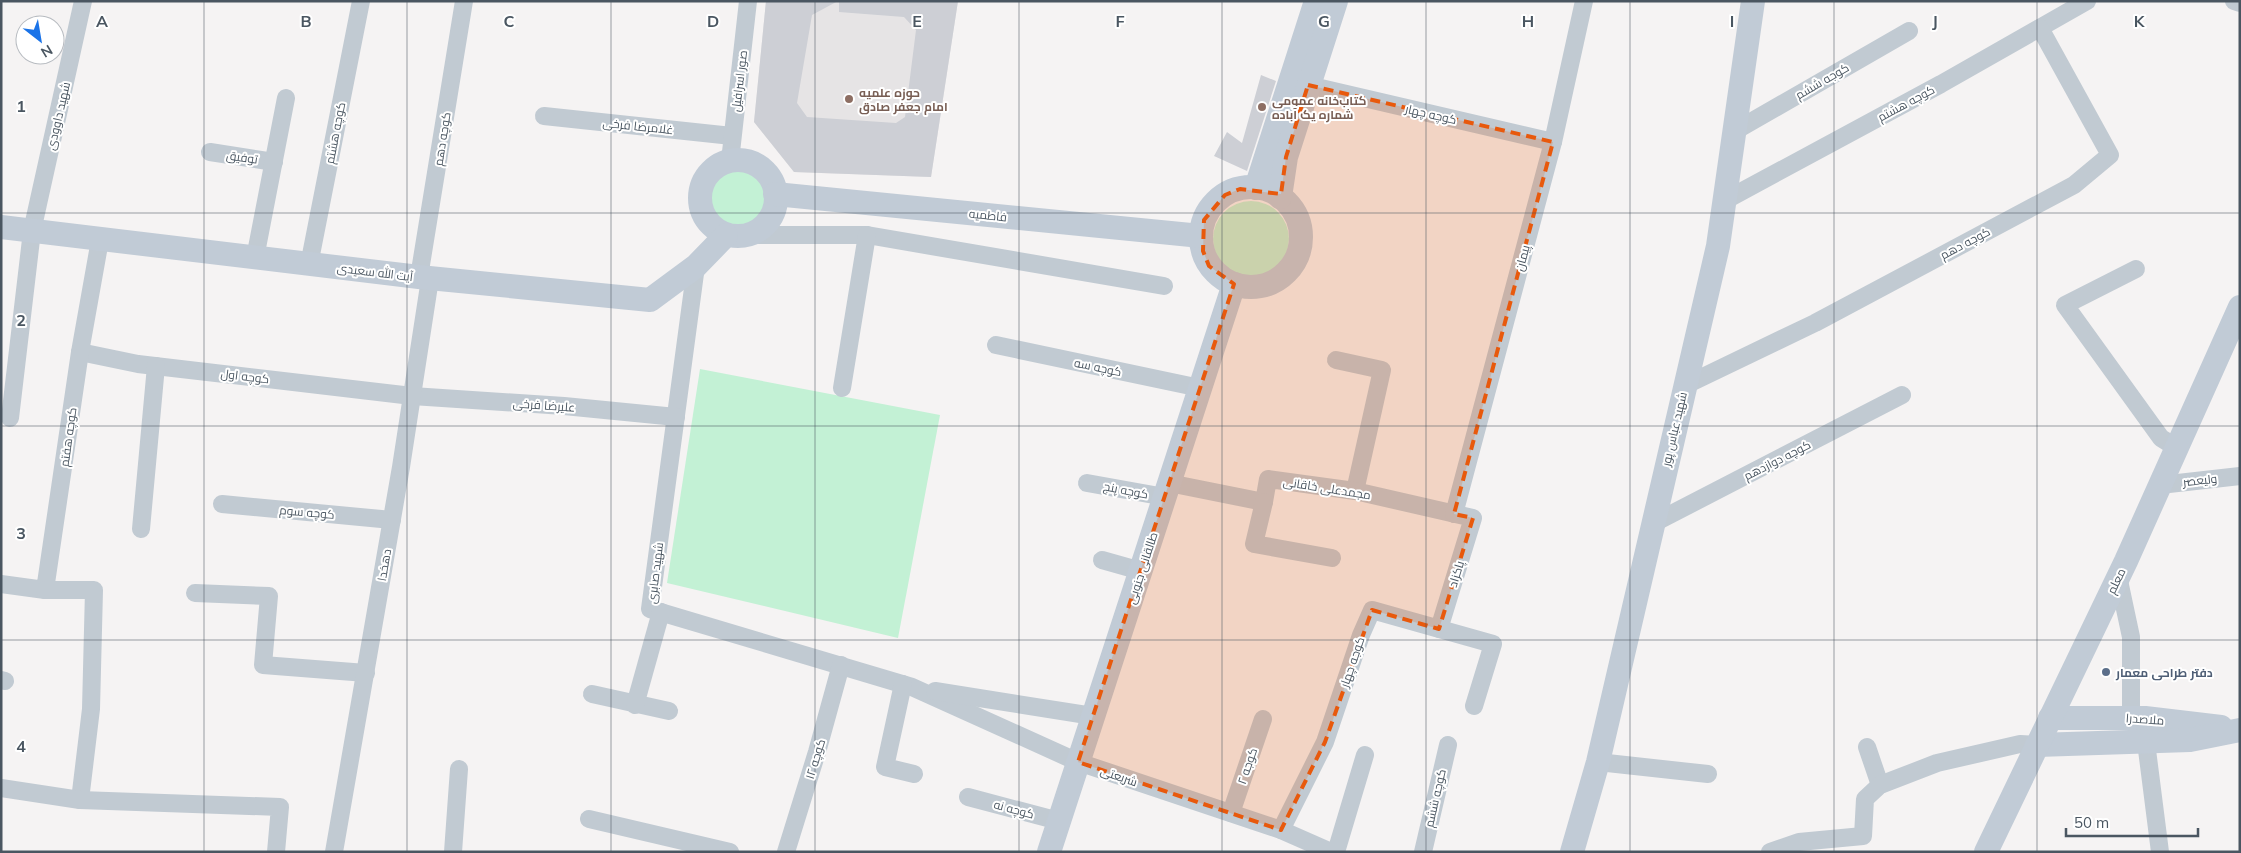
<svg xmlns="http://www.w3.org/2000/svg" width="2241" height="853" font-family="Mulish,Cairo,sans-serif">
  <rect width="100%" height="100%" fill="#f5f3f3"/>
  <!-- education -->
  <polygon fill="#e6e4e5" points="766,1 958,1 931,177 794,172 754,122"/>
  <!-- green -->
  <g fill="#c3f1d5">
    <circle cx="738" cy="198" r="27"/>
    <circle cx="1251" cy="239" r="38"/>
    <polygon points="700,369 940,415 898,638 667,583"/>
  </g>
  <!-- building -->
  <g fill="#cdcfd5">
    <polygon points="766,1 838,1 812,15 797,103 807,117 896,123 905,117 916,30 904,17 839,12 839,1 958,1 931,177 794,172 754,122"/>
    <polygon points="1261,75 1276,81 1247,171 1214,156 1227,132 1242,143"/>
  </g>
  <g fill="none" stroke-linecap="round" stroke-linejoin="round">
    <!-- street -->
    <g stroke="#c1cad2" stroke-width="18">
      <polyline points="2234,1 2240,3"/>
      <polyline points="1308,85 1553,142"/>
      <polyline points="544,116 732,136"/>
      <polyline points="1735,131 1909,31"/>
      <polyline points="210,152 274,162"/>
      <polyline points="730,161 748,1"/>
      <polyline points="1724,201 1941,84 2087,1"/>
      <polyline points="747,235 867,235 1164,286"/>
      <polyline points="255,258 286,98"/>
      <polyline points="309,265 361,1"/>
      <polyline points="696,266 650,609 912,687 1078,762 1281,830 1331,852"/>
      <polyline points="2136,269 2065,305 2161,438 2177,448"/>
      <polyline points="419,277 464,1"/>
      <polyline points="996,345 1200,388"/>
      <polyline points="80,352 138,364 412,396 564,406 676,417"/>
      <polyline points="1336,360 1382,370 1355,491"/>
      <polyline points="1684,386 1815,323 2074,185 2110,155 2040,28"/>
      <polyline points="842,388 867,235"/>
      <polyline points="10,418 32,231 83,1"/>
      <polyline points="1087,483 1165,497"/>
      <polyline points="1169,483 1264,502 1268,479 1355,491 1473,518 1439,629"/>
      <polyline points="2160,485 2240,476"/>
      <polyline points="1264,502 1254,544 1332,558"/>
      <polyline points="222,504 392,520"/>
      <polyline points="1454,514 1553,142 1584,1"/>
      <polyline points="1652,524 1902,395"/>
      <polyline points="141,529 156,366"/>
      <polyline points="1102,560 1141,571"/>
      <polyline points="2118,576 2131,637 2131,717"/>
      <polyline points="1,584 45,590 80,352 100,240"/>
      <polyline points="45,590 94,590 91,709 80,800"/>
      <polyline points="195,593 269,596 263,665 366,673"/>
      <polyline points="1,680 5,681"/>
      <polyline points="903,684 885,767 914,774"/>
      <polyline points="935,691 1093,716"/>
      <polyline points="592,694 669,711"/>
      <polyline points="635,705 661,612"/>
      <polyline points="2146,742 2160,852"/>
      <polyline points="1867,747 1880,785"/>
      <polyline points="1598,762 1708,774"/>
      <polyline points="1,788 80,800 280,807 276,852"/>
      <polyline points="968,797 1059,821"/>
      <polyline points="1231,813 1263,719"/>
      <polyline points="589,819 730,852"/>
      <polyline points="1281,830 1325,742 1361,635 1372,610 1493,644 1474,706"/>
      <polyline points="334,852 401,467 430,279"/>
      <polyline points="453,852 459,769"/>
      <polyline points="786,852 817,752 841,665"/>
      <polyline points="1336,852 1365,755"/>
      <polyline points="1423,852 1448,745"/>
      <polyline points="1770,852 1799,842 1863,836 1865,799 1880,785 1937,763 2020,744 2037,745"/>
    </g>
    <!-- secondary -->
    <g stroke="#c1cbd6" stroke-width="24">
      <circle cx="738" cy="198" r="38"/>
      <circle cx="1251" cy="237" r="50"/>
      <polyline points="1256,188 1316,1"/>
      <polyline points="775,194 1201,236"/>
      <polyline points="1280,197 1286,157 1336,1"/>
      <polyline points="1,227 419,277 650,300 696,266 726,235"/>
      <polyline points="2050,718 2145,718 2221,727"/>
      <polyline points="2037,745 2190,740 2240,730"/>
      <polyline points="1049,852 1234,284"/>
      <polyline points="1572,852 1598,762 1718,246 1753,1"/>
      <polyline points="1986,852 2126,561 2240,307"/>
    </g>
  </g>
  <!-- marked area -->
  <path fill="#e8590c" fill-opacity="0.2" stroke="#e8590c" stroke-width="4" stroke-dasharray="10 6" stroke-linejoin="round" d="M1308 85 1553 142 1454 514 1473 518 1439 629 1372 610 1325 742 1281 830 1078 762 1234 284 1209 266 1203 251 1204 220 1225 195 1240 189 1281 194 1286 157Z"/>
  <!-- grid -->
  <path fill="none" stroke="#4a5661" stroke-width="1" stroke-opacity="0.55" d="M204 1V852M407 1V852M611 1V852M815 1V852M1019 1V852M1222 1V852M1426 1V852M1630 1V852M1834 1V852M2037 1V852M1 213H2240M1 426H2240M1 640H2240"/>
  <!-- markers -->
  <g fill="#8d6e63" stroke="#fff" stroke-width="2">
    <circle cx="849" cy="99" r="5"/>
    <circle cx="1262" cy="107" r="5"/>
  </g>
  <circle fill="#5c6f8a" stroke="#fff" stroke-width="2" cx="2106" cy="672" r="5"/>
  <g text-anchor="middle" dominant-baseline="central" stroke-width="4" stroke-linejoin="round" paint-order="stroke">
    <!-- street labels -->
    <g font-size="12" fill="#4a5661" stroke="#fff">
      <text transform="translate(739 81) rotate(-83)">صور اسرافیل</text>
      <text transform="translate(1822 81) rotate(-30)">کوجه ششم</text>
      <text transform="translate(1906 103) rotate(-28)">کوچه هشتم</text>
      <text transform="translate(1431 114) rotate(13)">کوچه چهار</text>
      <text transform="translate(58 116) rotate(-77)">شهید داوودی</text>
      <text transform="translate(638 126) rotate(6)">غلامرضا فرخی</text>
      <text transform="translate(335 133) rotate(-79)">کوچه هشتم</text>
      <text transform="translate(442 139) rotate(-81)">کوچه دهم</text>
      <text transform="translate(242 157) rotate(8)">توفیق</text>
      <text transform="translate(988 215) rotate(6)">فاطمیه</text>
      <text transform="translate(1965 243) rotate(-28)">کوچه دهم</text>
      <text transform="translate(1522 258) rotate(-75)">پیمان</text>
      <text transform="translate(375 272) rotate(7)">آیت الله سعیدی</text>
      <text transform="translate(1098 367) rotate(12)">کوچه سه</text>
      <text transform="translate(245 376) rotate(7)">کوچه اول</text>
      <text transform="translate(544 405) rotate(4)">علیرضا فرخی</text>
      <text transform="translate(1674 429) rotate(-77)">شهید عباس پور</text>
      <text transform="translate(68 437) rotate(-82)">کوچه هفتم</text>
      <text transform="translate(1777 460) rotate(-27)">کوچه دوازدهم</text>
      <text transform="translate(2200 480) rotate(-6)">ولیعصر</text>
      <text transform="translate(1327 488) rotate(9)">مجمدعلی خاقانی</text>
      <text transform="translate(1126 490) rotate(11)">کوچه پنج</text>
      <text transform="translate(307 512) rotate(5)">کوچه سوم</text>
      <text transform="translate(384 565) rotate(-80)">دهخدا</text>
      <text transform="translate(1142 568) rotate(-72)">طالقانی جنوبی</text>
      <text transform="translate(655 573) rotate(-83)">شهید صابری</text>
      <text transform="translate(1456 574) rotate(-73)">پاکزاد</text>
      <text transform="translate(2116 581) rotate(-64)">معلم</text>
      <text transform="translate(1352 662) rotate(-71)">کوجه چهار</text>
      <text transform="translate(2145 719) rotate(4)">ملاصدرا</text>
      <text transform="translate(815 759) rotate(-73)">کوچه ۱۲</text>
      <text transform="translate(1247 766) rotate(-71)">کوجه ۲</text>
      <text transform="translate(1119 776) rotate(19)">شریعتی</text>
      <text transform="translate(1435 798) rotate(-77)">کوچه ششم</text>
      <text transform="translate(1014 809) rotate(15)">کوچه نه</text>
    </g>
    <!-- education labels -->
    <g font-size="12" font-weight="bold" fill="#785e54" stroke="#fff" text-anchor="start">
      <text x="859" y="92">حوزه علمیه<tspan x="859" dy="14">امام جعفر صادق</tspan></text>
      <text x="1272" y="100">کتاب‌خانه عمومی<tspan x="1272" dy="14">شماره یک آباده</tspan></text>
    </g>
    <!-- service labels -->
    <g font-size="12" font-weight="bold" fill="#4e5e75" stroke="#fff" text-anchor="start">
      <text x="2116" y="672">دفتر طراحی معمار</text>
    </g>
  </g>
  <g font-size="16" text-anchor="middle" font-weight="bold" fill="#4a5661" stroke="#fff" stroke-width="4" stroke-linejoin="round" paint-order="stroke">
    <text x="102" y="27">A</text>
    <text x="306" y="27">B</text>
    <text x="509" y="27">C</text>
    <text x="713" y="27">D</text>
    <text x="917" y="27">E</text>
    <text x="1120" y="27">F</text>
    <text x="1324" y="27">G</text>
    <text x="1528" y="27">H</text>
    <text x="1732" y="27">I</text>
    <text x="1935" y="27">J</text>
    <text x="2139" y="27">K</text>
    <text x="21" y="112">1</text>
    <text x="21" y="326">2</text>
    <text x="21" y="539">3</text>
    <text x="21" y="752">4</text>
  </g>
  <!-- border -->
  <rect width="2241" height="853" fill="none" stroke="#4a5661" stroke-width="5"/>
  <!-- north arrow -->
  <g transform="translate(40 40) rotate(149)"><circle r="24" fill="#ffffff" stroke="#b7bbc0"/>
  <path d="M0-4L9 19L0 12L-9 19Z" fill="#1a73e8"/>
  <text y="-8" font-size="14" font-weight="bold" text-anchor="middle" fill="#4a5661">N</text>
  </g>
  <!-- scale -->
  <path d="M2066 828v8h132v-8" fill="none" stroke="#4a5661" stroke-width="2.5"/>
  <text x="2074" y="828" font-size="15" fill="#4a5661" stroke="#ffffff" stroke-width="4" paint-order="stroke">50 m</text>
</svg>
